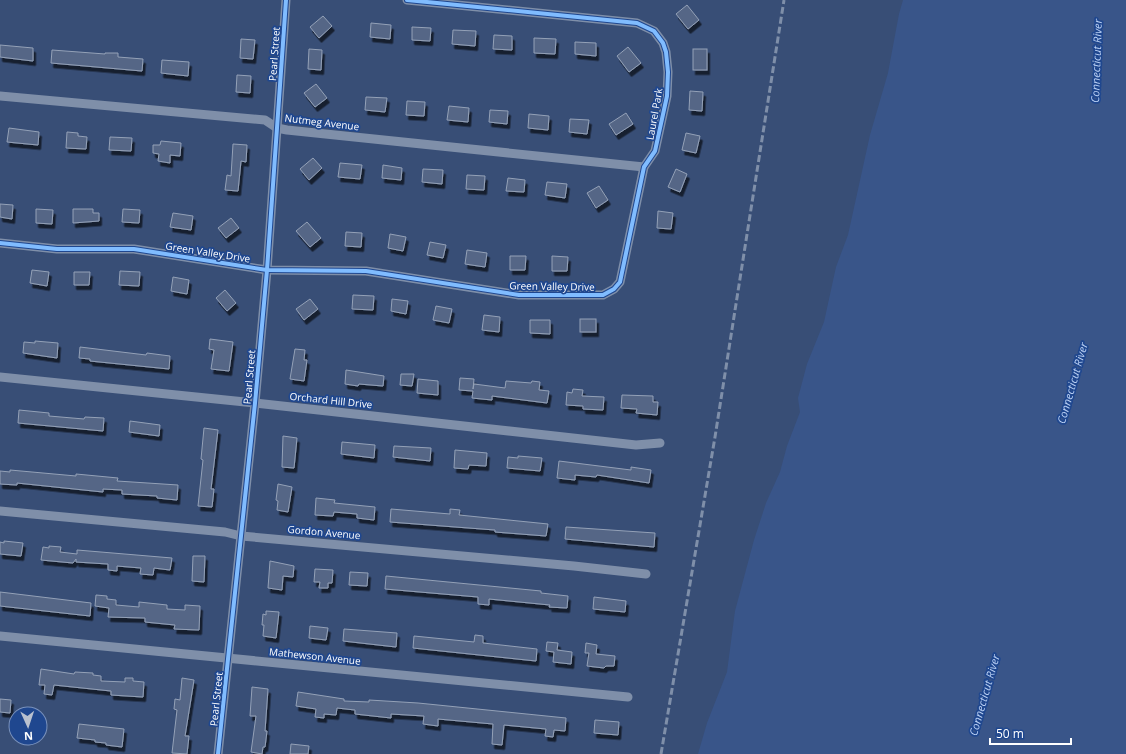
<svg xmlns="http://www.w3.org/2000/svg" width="1126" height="754" font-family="'Open Sans',sans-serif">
  <defs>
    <filter id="shadow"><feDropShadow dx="2.5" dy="4.5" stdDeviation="0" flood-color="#0009"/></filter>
  </defs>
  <rect width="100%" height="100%" fill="#384e76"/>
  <!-- water -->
  <polygon fill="#395589" points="903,0 1126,0 1126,754 698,754 707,723 727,672 735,611 754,540 766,503 780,472 787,446 800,412 798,398 807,364 824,322 836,267 848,235 870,135 888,73 899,14"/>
  <!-- building -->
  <g fill="#546686" stroke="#94a1b7" filter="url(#shadow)">
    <polygon points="687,5 699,20 688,29 676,14"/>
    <polygon points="323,16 332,26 319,38 310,27"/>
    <polygon points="371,23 391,25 390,39 370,37"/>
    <polygon points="412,27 431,28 430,41 412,40"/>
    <polygon points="453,30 476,31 475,46 452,44"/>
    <polygon points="494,35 512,36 512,50 493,49"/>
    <polygon points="534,38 556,39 555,54 534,53"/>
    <polygon points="241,39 255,40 253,59 240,58"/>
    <polygon points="575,42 596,43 596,56 575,54"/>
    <polygon points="0,45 33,48 33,61 0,57"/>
    <polygon points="628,47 641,63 629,72 617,56"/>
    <polygon points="309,49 322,50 321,70 308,69"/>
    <rect x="693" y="49" width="14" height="21"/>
    <polygon points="52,50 105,54 105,53 118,53 118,57 143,59 142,71 51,63"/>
    <polygon points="162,60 189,62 188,76 161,73"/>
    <polygon points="237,75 251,76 250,93 236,92"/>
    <polygon points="316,84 327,98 315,107 304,93"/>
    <polygon points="690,91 703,92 702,111 689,110"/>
    <polygon points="366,97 387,98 385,112 365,110"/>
    <polygon points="407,101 425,102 424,116 406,115"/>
    <polygon points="449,106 469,108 468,122 447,120"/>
    <polygon points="490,110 508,111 507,124 489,122"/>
    <polygon points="626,113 633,124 616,135 609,124"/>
    <polygon points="529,114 549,116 548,130 528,128"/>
    <polygon points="570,119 589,120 587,134 569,132"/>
    <polygon points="9,128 39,132 38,145 7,142"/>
    <polygon points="67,132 78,133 78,136 87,137 86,149 66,148"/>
    <polygon points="686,133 700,136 696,153 682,150"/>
    <polygon points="110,137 132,138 131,151 109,150"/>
    <polygon points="161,141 181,143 180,156 170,155 170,163 158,161 159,154 153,153 153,145 160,145"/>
    <polygon points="233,144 247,145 246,162 241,161 238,191 225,190 227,175 231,176"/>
    <polygon points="313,158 322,168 309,180 300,169"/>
    <polygon points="340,163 362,165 360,179 338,177"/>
    <polygon points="383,165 402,168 401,180 382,178"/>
    <polygon points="423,169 443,170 442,184 422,182"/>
    <polygon points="676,169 687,174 680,192 668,187"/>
    <polygon points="467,175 485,176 484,190 466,189"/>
    <polygon points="508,178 525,180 524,192 506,191"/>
    <polygon points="547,182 567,184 565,198 545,195"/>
    <polygon points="599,186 608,200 596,208 587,193"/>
    <polygon points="0,204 13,205 12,219 0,217"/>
    <polygon points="36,209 53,210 52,224 36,223"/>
    <polygon points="73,209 93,209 93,213 99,213 99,221 73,223"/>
    <polygon points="123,209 140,210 139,223 122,222"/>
    <polygon points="658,211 673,213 671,229 657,228"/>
    <polygon points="173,213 193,216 191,230 170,227"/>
    <polygon points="231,218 239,228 226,238 218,228"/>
    <polygon points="307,222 321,238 310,247 296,231"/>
    <polygon points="346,232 362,233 361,247 345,246"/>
    <polygon points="390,234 406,237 403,251 388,248"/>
    <polygon points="430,242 446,245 443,258 427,255"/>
    <polygon points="467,250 487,253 485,267 465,264"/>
    <polygon points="510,256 526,256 525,270 510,270"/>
    <polygon points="552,256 568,257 567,271 552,271"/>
    <polygon points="32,270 49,272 47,286 30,283"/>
    <polygon points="120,271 140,272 139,286 119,285"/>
    <polygon points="74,272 90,272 89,285 74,285"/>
    <polygon points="173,277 189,280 187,294 171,291"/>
    <polygon points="225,290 236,303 227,311 216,298"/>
    <polygon points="353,295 374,296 373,310 352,309"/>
    <polygon points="310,299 318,309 304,320 296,309"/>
    <polygon points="392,299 408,301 406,314 391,311"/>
    <polygon points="436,306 452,309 449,323 433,320"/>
    <polygon points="484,315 500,317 499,332 482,330"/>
    <rect x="580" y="319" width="16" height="13"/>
    <polygon points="530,320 550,320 550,334 530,333"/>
    <polygon points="210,339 233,342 229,371 211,369 214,350 209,349"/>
    <polygon points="35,341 58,343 57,358 23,353 24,342 35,343"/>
    <polygon points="80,347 146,355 147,353 170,356 169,369 90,361 90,359 79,358"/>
    <polygon points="295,349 305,350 304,360 307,360 304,381 290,379"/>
    <polygon points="346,370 384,376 383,386 359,384 358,386 345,384"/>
    <polygon points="401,374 414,374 412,386 400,385"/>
    <polygon points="460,378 474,379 473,389 474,384 505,388 506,381 531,383 532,381 540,382 539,390 549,391 547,403 492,396 492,400 472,398 473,391 459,390"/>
    <polygon points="418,379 438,381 438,395 417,393"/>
    <polygon points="573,389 583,390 582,396 604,397 603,410 583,409 583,406 566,405 567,392 572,393"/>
    <polygon points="622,395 653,396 653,402 658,402 657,415 636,413 637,409 621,408"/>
    <polygon points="19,410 49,413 49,416 84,419 85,417 104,418 103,431 18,423"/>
    <polygon points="130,421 160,425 159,436 129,432"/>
    <polygon points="204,428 218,430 211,489 214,489 212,507 198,506 203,460 201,459"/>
    <polygon points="283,436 297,438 294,468 282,467"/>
    <polygon points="342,442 375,445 374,458 341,454"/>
    <polygon points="394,446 431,448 430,461 393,457"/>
    <polygon points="455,450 487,453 486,466 469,465 468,469 454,468"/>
    <polygon points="518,456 542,458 540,471 507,468 508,457 518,458"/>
    <polygon points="559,461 631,470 631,467 651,470 649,483 597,475 596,477 575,475 575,480 557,478"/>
    <polygon points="10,470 76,476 76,474 118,478 117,481 178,485 177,500 157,498 157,496 122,494 122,490 103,489 103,492 17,483 17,485 0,484 0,471 10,472"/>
    <polygon points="278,484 292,487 288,512 277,510 278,501 276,500"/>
    <polygon points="316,498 335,500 334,503 375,507 374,520 357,518 357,514 334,512 333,516 315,515"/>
    <polygon points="391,509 450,514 450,509 460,510 459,515 548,524 546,536 495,532 495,530 390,522"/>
    <polygon points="566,527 655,533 654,547 565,539"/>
    <polygon points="4,541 23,543 21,556 0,554 0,542 4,543"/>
    <polygon points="49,546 61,547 60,552 77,554 77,550 172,558 170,570 154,568 153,575 140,574 141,568 117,566 117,571 108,570 108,564 76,562 76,559 73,563 41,560 43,547 49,548"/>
    <polygon points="193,556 205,556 204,582 192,581"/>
    <polygon points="270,561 294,566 293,577 283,576 282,590 268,588"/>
    <polygon points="315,569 333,570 332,583 328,583 328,588 319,588 320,582 314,582"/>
    <polygon points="350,572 368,573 367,586 349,585"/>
    <polygon points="386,576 541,591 541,593 568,596 567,608 549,607 550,605 489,599 489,605 478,604 478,597 385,589"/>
    <polygon points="0,592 91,603 90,616 0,606"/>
    <polygon points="96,595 107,596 107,599 116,600 116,605 139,607 139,602 167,605 167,609 185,610 185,605 200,606 199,630 174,629 175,625 145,622 145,618 108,617 109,608 95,606"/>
    <polygon points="594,597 626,601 625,612 593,609"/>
    <polygon points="266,611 279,612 276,638 263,636 264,625 262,625 263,614 266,615"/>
    <polygon points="310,626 328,628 326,640 309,638"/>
    <polygon points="344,629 397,633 396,647 343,641"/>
    <polygon points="475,635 483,636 483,643 537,649 536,661 413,648 414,636 474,642"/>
    <polygon points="547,642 558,643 557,650 572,652 571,664 553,662 554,652 546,651"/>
    <polygon points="586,643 597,645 596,654 615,656 614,666 606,666 604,668 587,666 589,653 585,653"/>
    <polygon points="41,669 74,674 75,672 93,673 93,675 101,676 101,681 125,682 125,678 133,678 133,681 144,682 143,697 111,695 111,691 54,685 52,695 44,694 45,685 39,685"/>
    <polygon points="182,678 194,680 185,736 189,736 187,754 172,753 177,710 174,709 175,699 180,700"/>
    <polygon points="252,687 268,689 265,731 267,731 265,747 263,747 262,754 251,752 256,716 250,716"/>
    <polygon points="298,692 344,699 344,701 369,702 369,700 418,703 566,718 565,731 554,730 553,737 545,736 546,729 504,725 502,745 492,744 493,724 438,719 438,726 423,724 424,716 391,714 391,718 355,714 355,710 337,708 336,715 324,714 324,718 315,717 316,709 296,706"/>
    <polygon points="0,699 11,700 10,713 0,712"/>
    <polygon points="595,720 619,722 618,735 594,733"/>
    <polygon points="79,724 124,729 122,747 106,745 106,743 95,742 95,740 77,738"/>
    <polygon points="291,744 309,746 308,754 290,754"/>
  </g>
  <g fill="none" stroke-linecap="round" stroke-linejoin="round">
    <!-- minor -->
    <g stroke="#7f8fa9" stroke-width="9">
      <polyline points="0,96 265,120 277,128 287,130 644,167"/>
      <polyline points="0,243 57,249 134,249 267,270 366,271 519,295 603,295 614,289 620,282 644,167 655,151 667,96 668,72 666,52 663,43 654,31 637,23 407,0"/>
      <polyline points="0,377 255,403 636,445 660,443"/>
      <polyline points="0,511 225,532 241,536 574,566 646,574"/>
      <polyline points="0,636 628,697"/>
      <polyline points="218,754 255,403 267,270 286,0"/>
    </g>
    <!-- rail -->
    <polyline stroke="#7f8fa9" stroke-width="3" stroke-dasharray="7 3" stroke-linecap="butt" points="661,754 715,437 784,0"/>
    <defs>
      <g id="cycleway">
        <polyline points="0,243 57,249 134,249 267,270 366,271 519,295 603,295 614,289 620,282 644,167 655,151 667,96 668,72 666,52 663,43 654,31 637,23 407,0"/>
        <polyline points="218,754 255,403 267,270 286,0"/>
      </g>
    </defs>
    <!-- cycleway casing -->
    <use href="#cycleway" stroke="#1f478f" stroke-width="6"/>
    <!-- cycleway -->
    <use href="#cycleway" stroke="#80bcff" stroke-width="4"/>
  </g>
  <g text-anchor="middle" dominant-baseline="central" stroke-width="3.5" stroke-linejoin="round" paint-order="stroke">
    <!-- street labels -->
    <g font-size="10" fill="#fff" stroke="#1f478f">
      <text transform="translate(274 54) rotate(-86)">Pearl Street</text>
      <text transform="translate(654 114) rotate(-80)">Laurel Park</text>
      <text transform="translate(322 122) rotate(7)">Nutmeg Avenue</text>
      <text transform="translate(208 252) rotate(9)">Green Valley Drive</text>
      <text transform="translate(552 286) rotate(1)">Green Valley Drive</text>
      <text transform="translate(249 377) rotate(-85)">Pearl Street</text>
      <text transform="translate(331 400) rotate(6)">Orchard Hill Drive</text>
      <text transform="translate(324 532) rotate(5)">Gordon Avenue</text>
      <text transform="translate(315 656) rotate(6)">Mathewson Avenue</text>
      <text transform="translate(216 699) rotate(-84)">Pearl Street</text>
    </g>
    <!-- water labels -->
    <g font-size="11" font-style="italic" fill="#bad0f4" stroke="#1f478f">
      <text transform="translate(1096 61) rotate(-88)">Connecticut River</text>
      <text transform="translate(1072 383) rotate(-74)">Connecticut River</text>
      <text transform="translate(984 695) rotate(-74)">Connecticut River</text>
    </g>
  </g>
  <!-- north arrow -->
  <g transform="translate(28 726) rotate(177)"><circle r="19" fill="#1f478f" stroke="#7991bc"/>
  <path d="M0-3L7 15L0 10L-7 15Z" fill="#b9c1cf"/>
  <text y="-6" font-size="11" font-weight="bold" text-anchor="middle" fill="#ffffff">N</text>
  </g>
  <!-- scale -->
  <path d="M990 738v6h81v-6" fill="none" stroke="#ffffff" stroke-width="2"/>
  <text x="996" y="738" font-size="12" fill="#ffffff" stroke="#1f478f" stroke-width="3" paint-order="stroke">50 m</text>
</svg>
